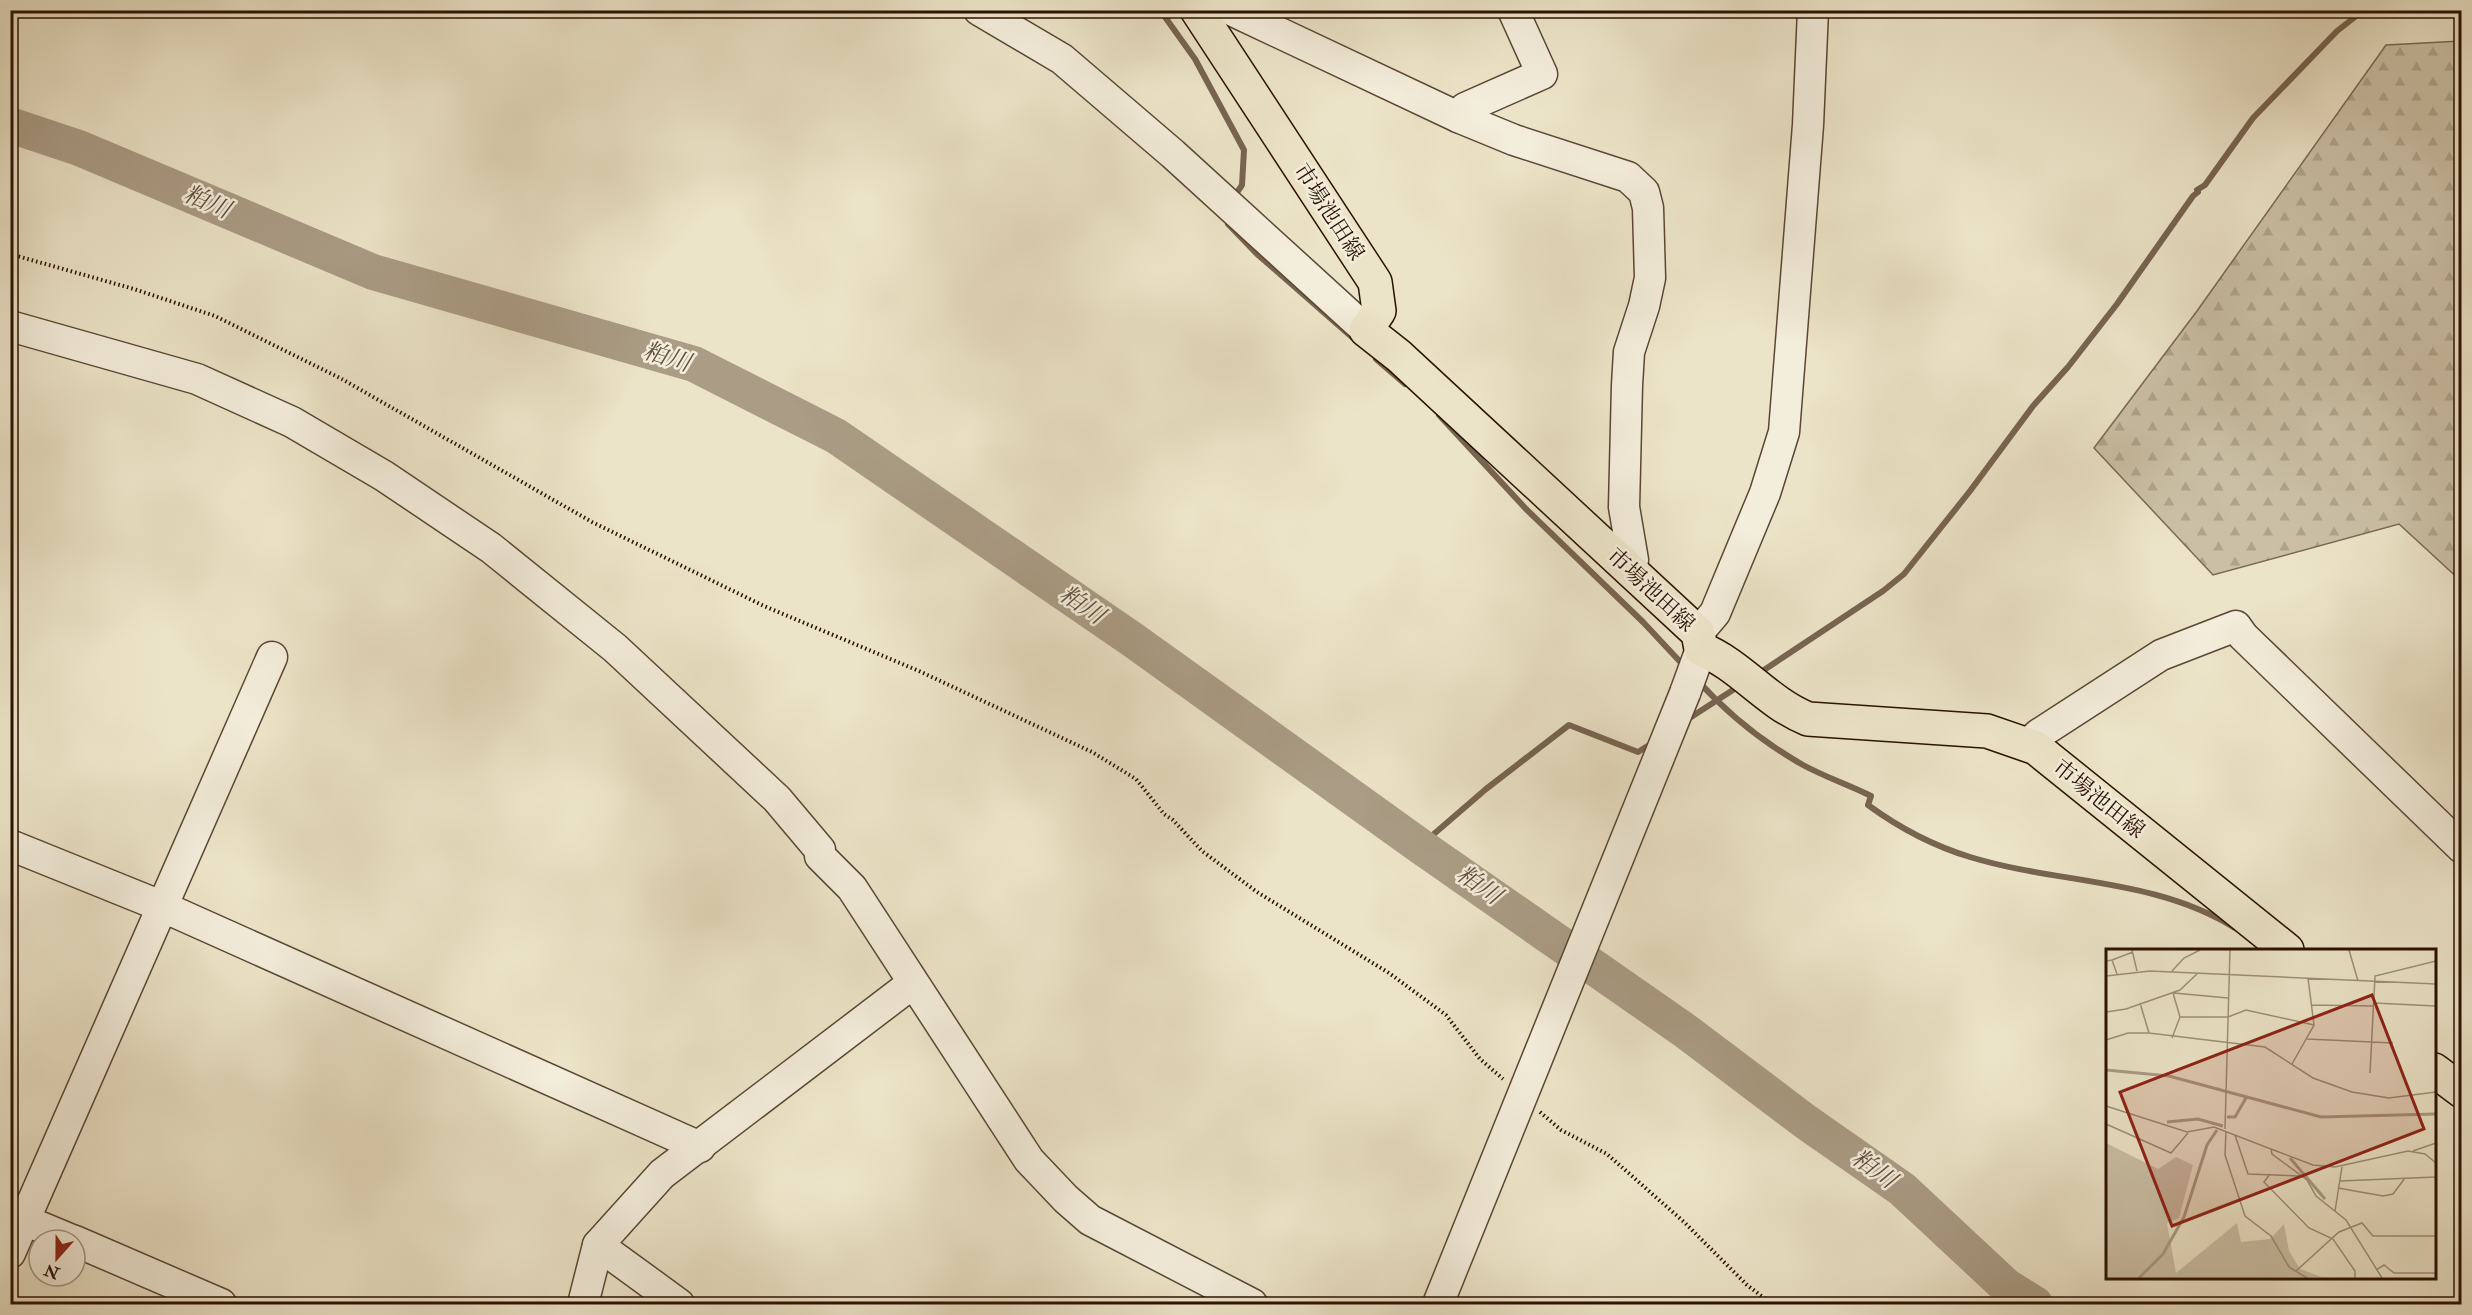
<svg xmlns="http://www.w3.org/2000/svg" width="2472" height="1315" font-family="'IM FELL Double Pica','Noto Serif JP',serif">
  <defs>
    <pattern id="forest-firs" width="22" height="20" patternUnits="userSpaceOnUse" patternTransform="scale(1.5)"><rect width="22" height="20" fill="#cbc0a6"/><path d="M5 1l3.5 6h-7zM16 11l3.5 6h-7z" fill="#aea48d"/></pattern>
  </defs>
  <rect width="100%" height="100%" fill="#ece4c8"/>
  <filter id="stains"><feTurbulence type="fractalNoise" baseFrequency=".00333" numOctaves="4"/><feColorMatrix values="0 0 0 0 .2 0 0 0 0 .09 0 0 0 0 .02 0 0 0 .5 -.17"/></filter>
  <radialGradient id="worn" r=".72"><stop offset=".6" stop-color="#630" stop-opacity="0"/><stop offset="1" stop-color="#630" stop-opacity=".3"/></radialGradient>
  <!-- forest -->
  <polygon fill="url(#forest-firs)" stroke="#7b6854" stroke-width="1.5" points="2461,41 2461,581 2399,524 2213,575 2094,448 2197,311 2386,45"/>
  <g fill="none" stroke-linecap="round" stroke-linejoin="round">
    <!-- stream -->
    <g stroke="#776451" stroke-width="6">
      <polyline points="1160,10 1195,59 1244,150 1242,185 1234,197"/>
      <polyline points="1228,224 1257,254 1353,338"/>
      <polyline points="1376,359 1405,384"/>
      <polyline points="1439,415 1526,509 1643,622 1685,667"/>
      <polyline points="1758,674 1883,591 1904,574 1970,491 2033,406 2068,367 2117,304 2193,196 2198,192 2197,190 2205,185 2253,118 2337,31 2364,10"/>
      <path d="M1698 681C1728 714 1764 743 1803 765 1825 777 1849 785 1871 796L1868 805C1898 827 1934 846 1970 857 2058 884 2155 878 2235 928"/>
      <polyline points="1685,721 1739,686"/>
      <polyline points="1420,846 1486,789 1569,725 1638,752 1654,742"/>
    </g>
    <!-- river -->
    <polyline stroke="#aa9c85" stroke-width="36" points="10,125 79,148 373,272 694,364 836,436 1133,640 1420,846 1684,1030 1806,1122 1902,1189 2006,1286 2035,1304"/>
    <defs>
      <g id="minor">
        <polyline points="979,10 1062,59 1173,154 1366,330"/>
        <polyline points="1231,10 1458,117 1514,140 1628,177 1644,192 1648,208 1650,278 1644,306 1629,352 1627,385 1624,507 1633,560 1630,570"/>
        <polyline points="1458,117 1465,108 1542,74 1513,10"/>
        <polyline points="10,326 197,379 292,422 384,476 491,548 615,648 777,799 820,850 820,856 852,888 1029,1160 1066,1199 1090,1220 1252,1304"/>
        <polyline points="1698,633 1715,613 1765,493 1784,432 1808,125 1813,10"/>
        <polyline points="1685,693 1701,649"/>
        <polyline points="2028,744 2039,734 2161,655 2236,626 2243,636 2462,848"/>
        <polyline points="10,845 161,906 700,1147"/>
        <polyline points="24,1220 72,1240"/>
        <polyline points="75,1241 221,1304"/>
        <polyline points="598,1245 679,1304"/>
        <polyline points="10,1253 272,657"/>
        <polyline points="583,1304 598,1245 662,1174 913,983"/>
      </g>
      <g id="major">
        <path d="M1197 10 1375 282 1379 311 1366 330 1399 356 1698 633 1701 649C1742 666 1766 702 1808 719L1987 731 2036 748 2287 950"/>
        <polyline points="2434,1070 2462,1091"/>
      </g>
    </defs>
    <!-- minor casing -->
    <use href="#minor" stroke="#5b4634" stroke-width="33"/>
    <!-- major casing -->
    <use href="#major" stroke="#2b1102" stroke-width="36"/>
    <!-- path -->
    <g stroke="#2b1102" stroke-width="4" stroke-dasharray="1.5 3" stroke-linecap="butt">
      <polyline points="10,254 134,289 215,316 340,378 592,522 764,606 919,671 1092,752 1136,779 1164,814 1173,820 1202,851 1257,892 1389,973 1446,1015 1480,1059 1503,1079"/>
      <polyline points="1540,1112 1561,1130 1607,1154 1684,1222 1747,1285 1772,1304"/>
    </g>
    <!-- minor -->
    <use href="#minor" stroke="#f3eddb" stroke-width="30"/>
    <!-- major -->
    <use href="#major" stroke="#ece4c8" stroke-width="33"/>
    <defs>
      <polyline id="minor-bridge" points="1438,1304 1685,693"/>
    </defs>
    <!-- minor-bridge casing -->
    <use href="#minor-bridge" stroke="#5b4634" stroke-width="33" stroke-linecap="butt"/>
    <!-- minor-bridge -->
    <use href="#minor-bridge" stroke="#f3eddb" stroke-width="30"/>
  </g>
  <g text-anchor="middle" dominant-baseline="central" stroke-width="5" stroke-linejoin="round" paint-order="stroke">
    <!-- street labels -->
    <g font-size="22" fill="#2b1102" stroke="#f3eddb">
      <text transform="translate(1329 212) rotate(57)">市場池田線</text>
      <text transform="translate(1651 590) rotate(43)">市場池田線</text>
      <text transform="translate(2099 799) rotate(39)">市場池田線</text>
    </g>
    <!-- water labels -->
    <g font-size="24" font-style="italic" fill="#64503d" stroke="#f3eddb">
      <text transform="translate(207 202) rotate(23)">粕川</text>
      <text transform="translate(667 357) rotate(17)">粕川</text>
      <text transform="translate(1082 605) rotate(34)">粕川</text>
      <text transform="translate(1479 885) rotate(35)">粕川</text>
      <text transform="translate(1874 1169) rotate(36)">粕川</text>
    </g>
  </g>
  <!-- overview -->
  <g transform="translate(2106 949)">
    <rect width="330" height="330" fill="#ece4c8"/>
    <path d="M0 194 52 220 70 208 87 216 73 269 61 274 70 324 131 274 135 293 164 290 178 275 183 302 194 320 216 328 0 329Z" fill="#cbc0a6"/>
    <path fill="none" stroke="#aa9c85" stroke-width="3" d="M0 121 63 127 215 168 330 165M121 168H129L140 149M61 173 92 170 117 177M184 209 219 250M33 329 57 305 78 268 101 196 111 181"/>
    <path fill="none" stroke="#9f9079" stroke-width="1.5" d="M26 1 31 22M243 1 252 32M6 11 27 3M0 12 6 11 11 25M66 22 78 9 94 1M0 27 44 22 330 35M68 44 122 49M34 54 43 84M268 54 330 57M205 56 268 57M0 63 20 60 74 41 92 24M74 68H122L140 61 208 76M66 89 74 68 67 44M201 90 287 94M0 91 22 84H43L159 98 207 129 246 143 283 149 330 143M186 115 208 76 202 29M264 124 269 27 330 12M0 157 81 183 108 178 165 200 166 205 201 231 210 247 240 271 276 329M0 175 65 204 82 184M119 180 124 1M120 182 119 206 139 267 165 287 183 318 201 329M129 186 142 225 193 227M165 200 207 216 229 218 302 202 319 205 330 214M307 202 330 194M164 225 158 233 203 279 227 290 249 322V329M234 232 330 228M232 239 277 247 287 245 299 229M229 262 236 218M270 321 278 316 288 324H330M190 322 233 283 256 274 267 287H330"/>
    <path fill="#8f2418" fill-opacity="0.15" stroke="#8f2418" stroke-width="3" d="M266 46 318 180 66 277 14 143Z"/>
    <rect width="330" height="330" fill="none" stroke="#2b1102" stroke-width="3"/>
  </g>
  <!-- margin -->
  <rect width="2472" height="1315" fill="none" stroke="#ece4c8" stroke-width="36"/>
  <rect x="12" y="12" width="2448" height="1291" fill="none" stroke="#2b1102" stroke-width="3"/>
  <rect x="18" y="18" width="2436" height="1279" fill="none" stroke="#2b1102" stroke-width="1.5"/>
  <!-- north arrow -->
  <g transform="translate(57 1258) rotate(201)"><circle r="28" fill="#f3eddb" stroke="#a39584" stroke-width="1.5"/>
  <path d="M0-4.5L10 22L0 15L-10 22Z" fill="#8f2418"/>
  <text y="-9" font-size="16" font-weight="bold" text-anchor="middle" fill="#2b1102">N</text>
  </g>
  <rect width="100%" height="100%" filter="url(#stains)"/>
  <rect width="100%" height="100%" fill="url(#worn)"/>
</svg>
